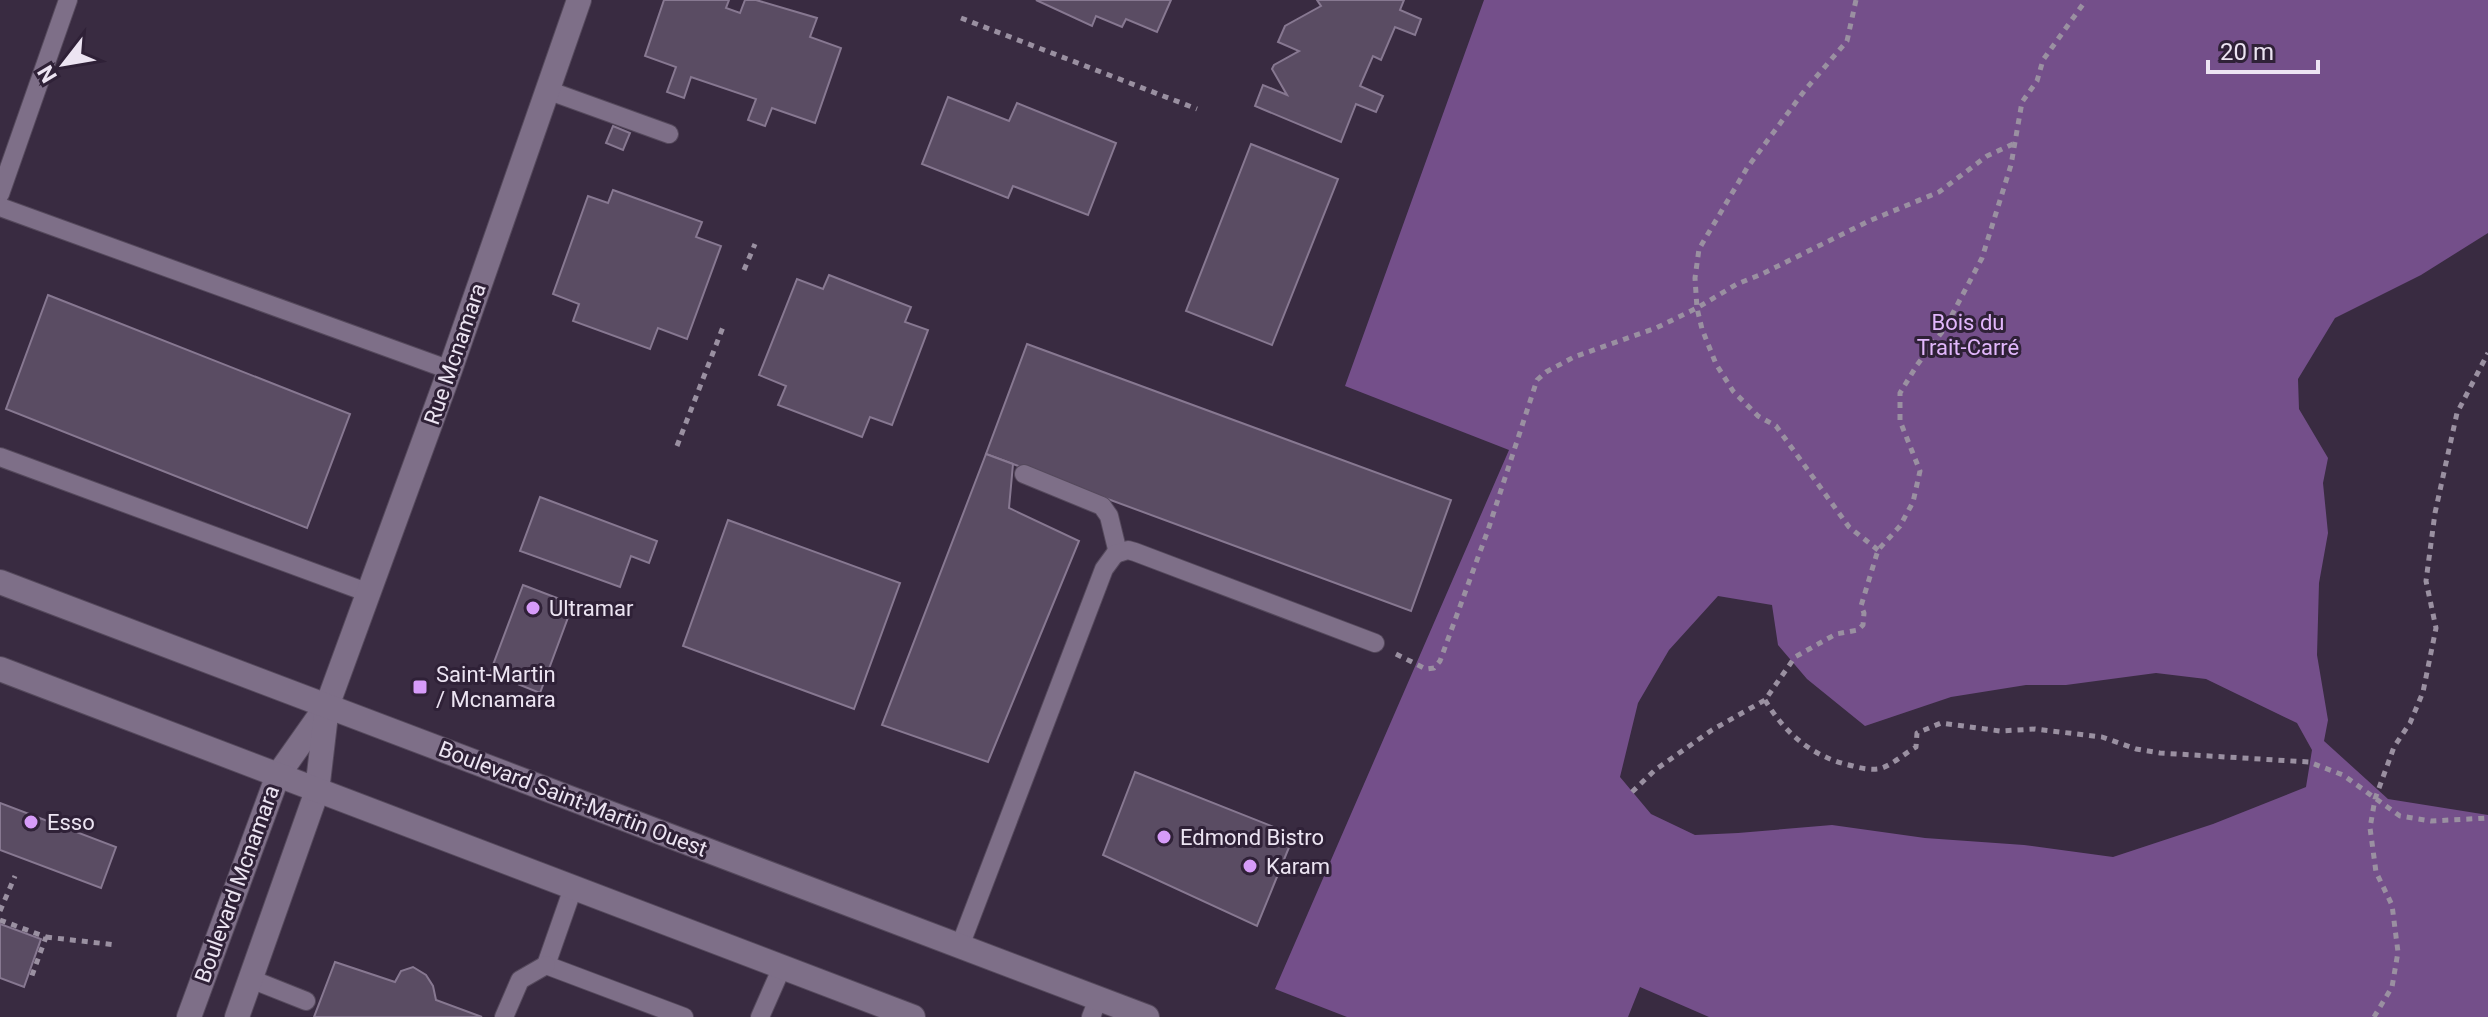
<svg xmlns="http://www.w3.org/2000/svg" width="2488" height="1017" font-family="Roboto,sans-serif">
  <rect width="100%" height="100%" fill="#392b41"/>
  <!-- forest -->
  <path fill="#744f8a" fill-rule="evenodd" d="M1484 0H2488V233L2421 275 2335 318 2298 379 2299 409 2328 458 2323 483 2328 533 2319 583 2317 655 2328 720 2324 741 2388 799 2488 815V1017H1709L1640 987 1628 1017H1347L1275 989 1509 450 1345 386ZM1718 596 1772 605 1778 645 1807 679 1865 726 1951 697 2026 685H2066L2156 673 2206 679 2297 723 2312 750 2306 787 2213 824 2113 857 2024 845 1925 838 1832 825 1738 833 1695 835 1651 814 1620 777 1638 703 1669 650Z"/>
  <!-- building -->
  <g fill="#5a4c63" stroke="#877891" stroke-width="2">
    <polygon points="664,0 729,0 726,8 740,13 745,0 756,0 817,18 810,37 841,48 815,123 772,108 765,126 748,120 756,99 691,77 684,98 667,92 676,67 645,56"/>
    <polygon points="1036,0 1171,0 1157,32 1126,19 1122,27 1096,16 1092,26"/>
    <polygon points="1317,0 1404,0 1400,10 1421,19 1415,35 1395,27 1381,60 1373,56 1360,86 1383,96 1376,112 1356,104 1341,142 1255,106 1263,85 1287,95 1272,69 1274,65 1299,51 1278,42 1285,26 1321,6"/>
    <polygon points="948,97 1009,121 1017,103 1116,143 1088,215 1013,186 1008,198 922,164"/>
    <polygon points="613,126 630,133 623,150 606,143"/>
    <polygon points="1251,144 1338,179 1272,345 1186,311"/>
    <polygon points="613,190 702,222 696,237 721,246 687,339 658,328 650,349 573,321 579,304 553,294 588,196 608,203"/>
    <polygon points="829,275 911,307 905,322 928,330 892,425 870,417 862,437 778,405 786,386 759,375 797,279 823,289"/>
    <polygon points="48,295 350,414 307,528 6,409"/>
    <polygon points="1027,344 1451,500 1411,611 986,454"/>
    <polygon points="986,454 1013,464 1009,508 1079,541 988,762 882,725"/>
    <polygon points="540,497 657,541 649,563 631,556 620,587 520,551"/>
    <polygon points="728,520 900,583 854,709 683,646"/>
    <polygon points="523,585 573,604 540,693 490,673"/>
    <polygon points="1135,772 1294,835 1257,926 1103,855"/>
    <polygon points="0,803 116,847 101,888 0,850"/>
    <polygon points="0,924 41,939 24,987 0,978"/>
    <polygon points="335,962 395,982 401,971 413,967 426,975 433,986 436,1000 482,1017 314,1017"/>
  </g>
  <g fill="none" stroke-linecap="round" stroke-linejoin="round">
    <defs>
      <g id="service">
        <polyline points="547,90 669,134"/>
        <polyline points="0,194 68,0"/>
        <polyline points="0,207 450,370"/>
        <polyline points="0,457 369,593"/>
        <polyline points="1024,474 1102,506 1109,516 1118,553"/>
        <polyline points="573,888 546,965 684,1017"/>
        <polyline points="960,946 1104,569 1115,554 1128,550 1135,552 1375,643"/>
        <polyline points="251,979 306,1001"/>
        <polyline points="504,1017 520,980 546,965"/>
        <polyline points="760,1017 782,967"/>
        <polyline points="1091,1017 1098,999"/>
      </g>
      <g id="minor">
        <polyline points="189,1017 278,775 326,707"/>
        <polyline points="237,1017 317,791 327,706 450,370 579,0"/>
      </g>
      <g id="secondary">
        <polyline points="0,582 1147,1017"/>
        <polyline points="0,669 913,1017"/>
      </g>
    </defs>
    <!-- service casing -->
    <use href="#service" stroke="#55495c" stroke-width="20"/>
    <!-- minor casing -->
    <use href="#minor" stroke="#55495c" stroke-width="26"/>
    <!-- secondary casing -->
    <use href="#secondary" stroke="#55495c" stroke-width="26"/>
    <!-- path -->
    <g stroke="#9a90a1" stroke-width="5" stroke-dasharray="6 6" stroke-linecap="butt">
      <polyline points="1856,0 1847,41 1805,90 1747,168 1699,249 1695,278 1697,308 1702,329 1716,364 1733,391 1758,416 1776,426 1849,527 1878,550"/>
      <polyline points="961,18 1197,109"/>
      <polyline points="744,270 755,244"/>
      <polyline points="677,446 723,327"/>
      <polyline points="1396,654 1426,669 1434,668 1440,661 1488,530 1537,380 1546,372 1574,357 1656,328 1697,308 1737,284 1762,274 1869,221 1939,192 1987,156 2013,144"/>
      <path d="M1765 700C1785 734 1814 758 1853 766 1860 768 1870 770 1878 769 1890 767 1905 753 1916 747L1917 733 1941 723 2000 731 2035 729 2102 737 2136 749 2160 753 2309 762 2343 775 2400 816 2431 821 2488 818"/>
      <polyline points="1632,792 1655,770 1712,730 1765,700 1795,657 1836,634 1858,630 1863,625 1864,613 1861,606 1878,550 1900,526 1913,502 1920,471 1900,421 1900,393 1917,365 1945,328 1982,258 2011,165 2022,102 2037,81 2043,60 2086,0"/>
      <polyline points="0,911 15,876"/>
      <polyline points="0,920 46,937 30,981"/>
      <polyline points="46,937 116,945"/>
      <polyline points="2374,1017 2392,987 2398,952 2392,905 2376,872 2370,828 2375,799 2394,747 2410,723 2423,692 2436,628 2426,581 2435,513 2457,413 2488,353"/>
    </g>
    <!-- service -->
    <use href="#service" stroke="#7e6f88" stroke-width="18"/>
    <!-- minor -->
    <use href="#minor" stroke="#7e6f88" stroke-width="24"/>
    <!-- secondary -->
    <use href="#secondary" stroke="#7e6f88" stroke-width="24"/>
  </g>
  <!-- markers -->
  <g fill="#d69bf9" stroke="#2f2137" stroke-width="3">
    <circle cx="533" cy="608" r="8"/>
    <rect x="412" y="679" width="16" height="16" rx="4"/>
    <circle cx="31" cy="822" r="8"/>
    <circle cx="1164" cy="837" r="8"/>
    <circle cx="1250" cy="866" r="8"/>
  </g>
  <g text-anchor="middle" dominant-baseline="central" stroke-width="6" stroke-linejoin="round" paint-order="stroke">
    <!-- park labels -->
    <g font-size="22" fill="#e2b7fc" stroke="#2f2137">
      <text x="1968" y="322">Bois du<tspan x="1968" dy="25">Trait-Carré</tspan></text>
    </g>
    <!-- street labels -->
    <g font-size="22" fill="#ece4f2" stroke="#2f2137">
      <text transform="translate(455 354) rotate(-71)">Rue Mcnamara</text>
      <text transform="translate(573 799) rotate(21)">Boulevard Saint-Martin Ouest</text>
      <text transform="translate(237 884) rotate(-70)">Boulevard Mcnamara</text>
    </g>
    <!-- poi labels -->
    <g font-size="22" fill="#ece4f2" stroke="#2f2137" text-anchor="start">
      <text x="549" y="608">Ultramar</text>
      <text x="436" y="674">Saint-Martin<tspan x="436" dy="25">/ Mcnamara</tspan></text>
      <text x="47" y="822">Esso</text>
      <text x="1180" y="837">Edmond Bistro</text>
      <text x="1266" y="866">Karam</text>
    </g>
  </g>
  <!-- north arrow -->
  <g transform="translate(64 64) rotate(239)" stroke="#2f2137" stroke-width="6" paint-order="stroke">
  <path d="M0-6L14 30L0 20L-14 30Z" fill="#ece4f2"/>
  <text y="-12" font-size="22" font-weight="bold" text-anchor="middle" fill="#ece4f2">N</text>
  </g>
  <!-- scale -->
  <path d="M2208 60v12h110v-12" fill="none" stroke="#ece4f2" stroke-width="4"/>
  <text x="2220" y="60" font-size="24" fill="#ece4f2" stroke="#2f2137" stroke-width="6" paint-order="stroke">20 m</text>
</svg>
